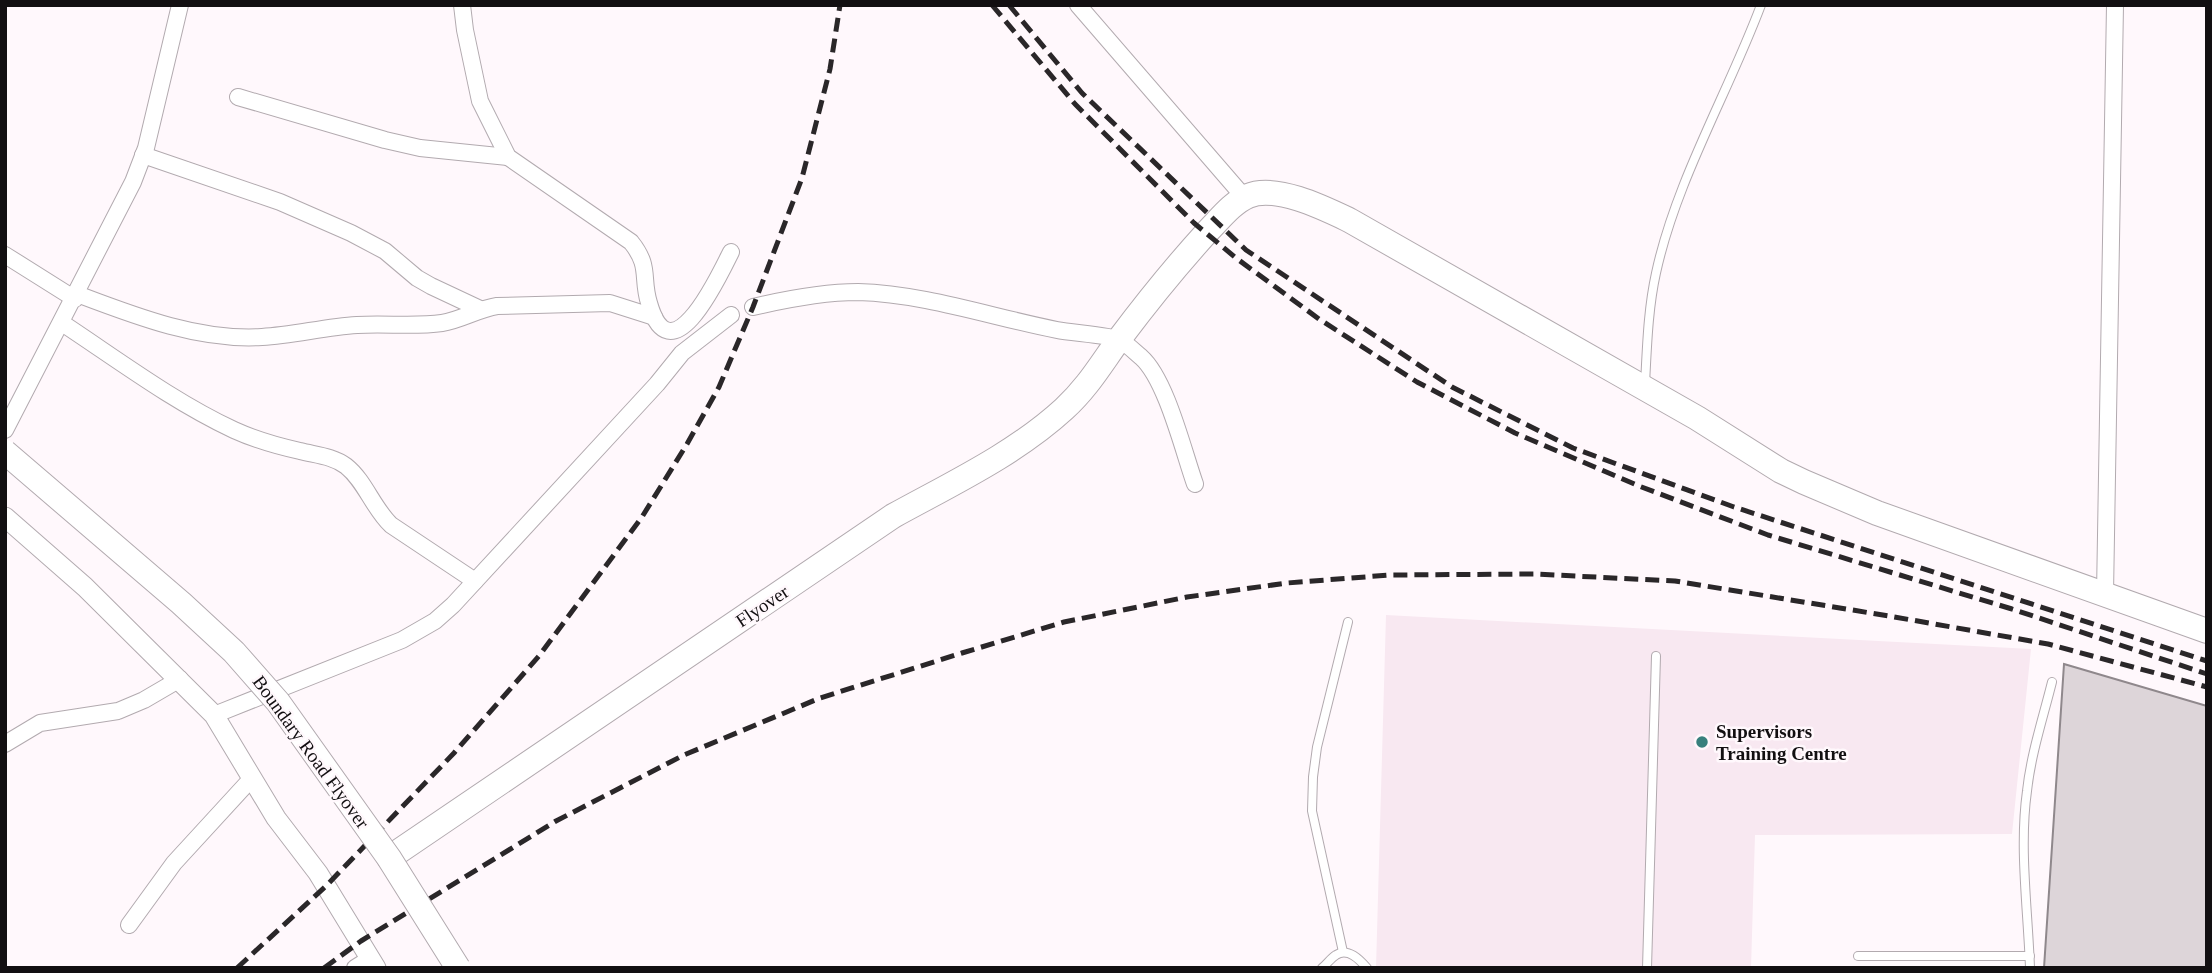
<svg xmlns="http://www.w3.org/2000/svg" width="2212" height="973" font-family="'Times New Roman',serif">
  <rect width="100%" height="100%" fill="#fff8fc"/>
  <!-- built -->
  <polygon fill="#f8e8f1" points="1386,615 2031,649 2012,834 1755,835 1751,968 1376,968"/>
  <!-- building -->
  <polygon fill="#ddd5d9" stroke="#8f888c" stroke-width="2" points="2064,664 2207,706 2207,968 2044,968"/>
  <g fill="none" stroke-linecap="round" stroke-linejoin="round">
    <defs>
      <g id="service">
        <path d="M1645 384C1647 347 1648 309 1656 273 1676 181 1728 93 1761 5"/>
        <polyline points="1343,952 1312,811 1313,777 1317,747 1348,622"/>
        <polyline points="1858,956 2030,956"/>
        <path d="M1322 968C1327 964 1331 958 1336 955 1348 947 1360 960 1367 968"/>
        <polyline points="1647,968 1656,656"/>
        <path d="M2030 968C2028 910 2019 848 2027 791 2031 754 2043 718 2052 682"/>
      </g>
      <g id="minor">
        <path d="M462 5 465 30 480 101 508 157 631 242C651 267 641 277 649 303 671 380 719 276 731 252"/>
        <polyline points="1078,5 1244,197"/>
        <polyline points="238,97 385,140 420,148 508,157"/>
        <polyline points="143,155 280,202 351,233 385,251 417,278 431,286 480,309"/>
        <polyline points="5,255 75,299"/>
        <path d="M77 294C135 316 199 341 262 337 294 335 325 327 357 325 385 323 414 327 442 323 461 320 478 309 497 306L610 303 654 317"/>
        <path d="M753 307C787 299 823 292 858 292 926 294 991 317 1057 330 1072 333 1110 335 1120 340 1127 344 1135 352 1141 357 1166 379 1183 450 1195 484"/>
        <path d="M62 323C118 360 174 402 234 430 256 440 277 446 300 451 315 455 333 456 346 466 365 481 373 508 391 525L475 581"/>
        <polyline points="5,430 133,182 146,148 180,5"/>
        <polyline points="2105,594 2115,5"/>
        <polyline points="214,715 402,640 435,621 453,605 657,384 682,353 731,315"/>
        <polyline points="5,744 40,723 118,711 144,700 180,679"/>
        <polyline points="129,925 174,863 252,778"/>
        <polyline points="355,968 371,958"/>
      </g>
      <polyline id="tertiary" points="5,517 85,587 214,715 276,818 318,873 376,968"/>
      <path id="primary" d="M389 858 893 516C951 484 1015 454 1064 409 1088 387 1101 364 1120 338 1147 302 1177 265 1208 231 1220 219 1232 203 1248 196 1275 184 1324 208 1349 220L1697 418 1781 471 1804 482 1877 513 2207 631"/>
    </defs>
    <!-- service casing -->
    <use href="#service" stroke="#b2aaaf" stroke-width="10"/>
    <!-- minor casing -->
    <use href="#minor" stroke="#b2aaaf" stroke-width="18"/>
    <!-- tertiary casing -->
    <use href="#tertiary" stroke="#b2aaaf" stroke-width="21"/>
    <!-- primary casing -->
    <use href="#primary" stroke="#b2aaaf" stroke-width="26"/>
    <!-- service -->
    <use href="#service" stroke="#fff" stroke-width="8"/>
    <!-- minor -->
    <use href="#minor" stroke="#fff" stroke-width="16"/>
    <!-- tertiary -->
    <use href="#tertiary" stroke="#fff" stroke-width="19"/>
    <!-- primary -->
    <use href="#primary" stroke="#fff" stroke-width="24"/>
    <!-- rail -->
    <g stroke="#2a2729" stroke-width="5" stroke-dasharray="14 7" stroke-linecap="butt">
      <polyline points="992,5 1075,104 1194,223 1236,258 1319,319 1417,382 1515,433 1639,486 1768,535 2012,609 2207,674"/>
      <polyline points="1009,5 1082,93 1246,250 1452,387 1573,448 1734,507 2207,661"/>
      <polyline points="237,968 326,886 454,753 539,656 642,517 687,444 719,387 753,307 802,178 830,69 840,5"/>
      <polyline points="324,968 361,941 556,821 684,755 820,698 962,653 1064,622 1187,597 1287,583 1390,575 1534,574 1675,581 1889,616 2048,644 2207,687"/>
    </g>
    <defs>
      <polyline id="primary-bridge" points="5,452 181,603 234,652 278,702 389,858 458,968"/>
    </defs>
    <!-- primary-bridge casing -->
    <use href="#primary-bridge" stroke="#b2aaaf" stroke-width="26" stroke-linecap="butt"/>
    <!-- primary-bridge -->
    <use href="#primary-bridge" stroke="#fff" stroke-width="24"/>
  </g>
  <!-- markers -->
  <circle fill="#38807d" stroke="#fff8fc" stroke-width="2.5" cx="1702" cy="742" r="7"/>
  <g text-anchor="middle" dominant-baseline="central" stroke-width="5" stroke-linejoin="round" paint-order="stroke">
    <!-- street labels -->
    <g font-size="19" fill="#120f11" stroke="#fff8fc">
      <text transform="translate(762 606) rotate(-34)">Flyover</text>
      <text transform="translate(311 752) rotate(54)">Boundary Road Flyover</text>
    </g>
    <!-- poi labels -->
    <g font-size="19" font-weight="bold" fill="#120f11" stroke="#fff8fc" text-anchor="start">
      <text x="1716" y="731">Supervisors<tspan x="1716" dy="22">Training Centre</tspan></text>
    </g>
  </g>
  <!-- border -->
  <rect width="2212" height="973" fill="none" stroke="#120f11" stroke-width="14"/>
</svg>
